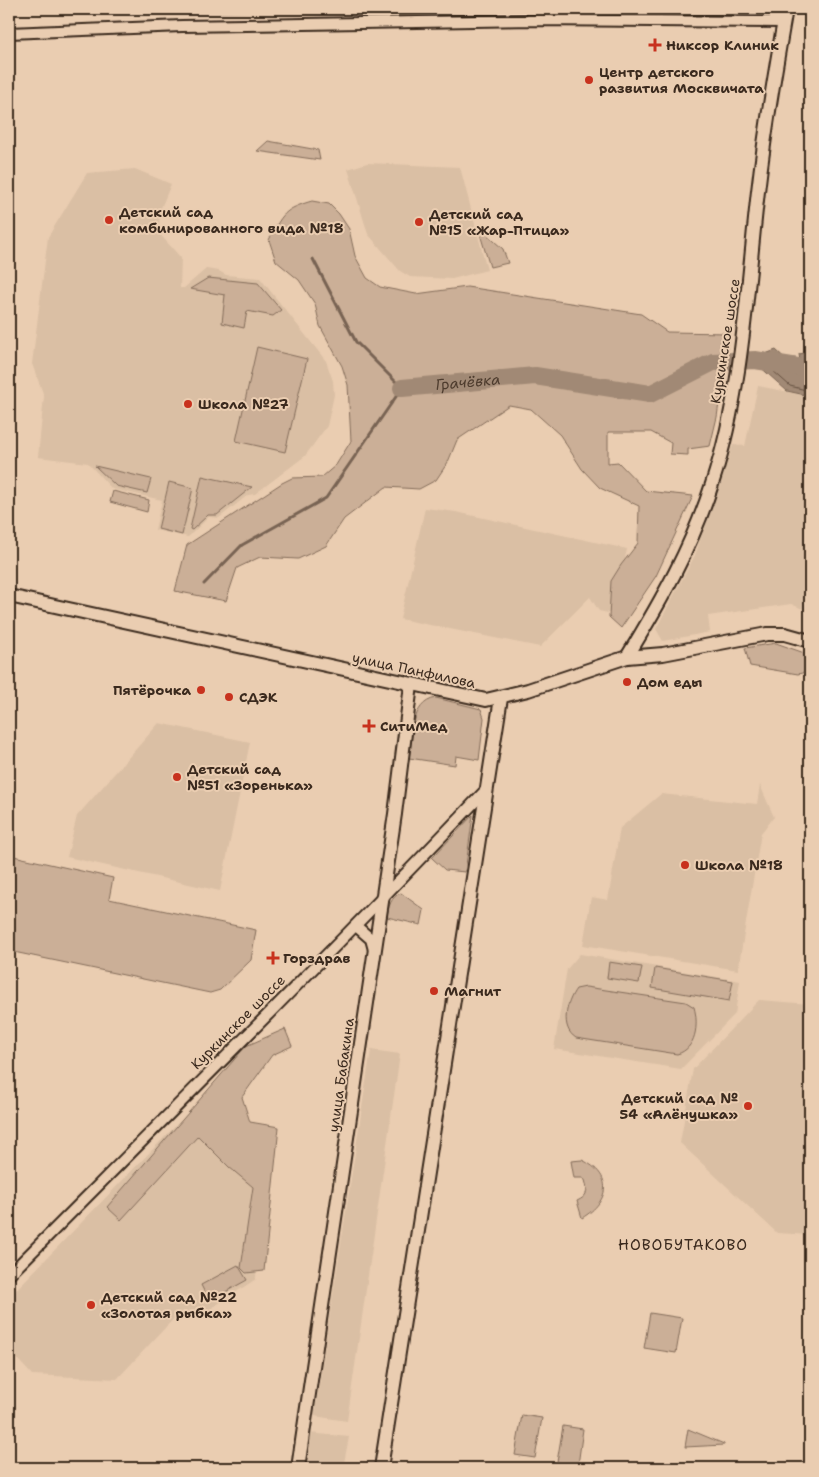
<svg xmlns="http://www.w3.org/2000/svg" width="819" height="1477" font-family="'Shantell Sans',sans-serif">
  <rect width="100%" height="100%" fill="#eacdb1"/>
  <filter id="ink" filterUnits="userSpaceOnUse"><feTurbulence type="fractalNoise" baseFrequency=".02" numOctaves="2"/><feDisplacementMap in="SourceGraphic" scale="10" xChannelSelector="R" yChannelSelector="G"/><feConvolveMatrix kernelMatrix="1 2 1 2 8 2 1 2 1" color-interpolation-filters="sRGB"/></filter>
  <g filter="url(#ink)">
    <!-- built -->
    <g fill="#dabfa4">
      <polygon points="177,9 349,9 179,14"/>
      <polygon points="367,163 460,167 487,270 452,279 410,277 400,271 368,234 348,169"/>
      <polygon points="135,169 171,184 161,208 158,232 181,258 180,288 184,288 206,269 219,271 226,275 260,278 326,361 333,381 334,395 327,426 305,456 255,494 248,495 219,518 209,517 188,537 155,530 162,500 112,489 88,463 38,457 44,396 32,364 48,237 87,173"/>
      <polygon points="758,386 810,396 810,612 791,604 708,616 710,632 663,641 656,629 695,555 733,445 745,446"/>
      <polygon points="425,508 456,512 627,549 613,614 599,611 590,597 540,647 400,619"/>
      <polygon points="159,723 250,742 220,891 67,857 77,816"/>
      <polygon points="760,785 774,817 761,833 738,970 583,945 591,897 608,900 620,828 661,794 757,804"/>
      <polygon points="580,954 740,981 735,1014 681,1069 554,1049 567,969"/>
      <polygon points="759,1000 810,1004 810,1235 777,1233 680,1143 693,1069"/>
      <polygon points="371,1050 400,1054 347,1421 314,1416"/>
      <polygon points="190,1111 259,1183 256,1279 210,1309 180,1312 117,1379 32,1375 9,1350 9,1297"/>
      <polygon points="309,1433 349,1437 343,1468 303,1468"/>
    </g>
    <!-- green -->
    <g fill="#cbaf97" stroke="#836c5a">
      <polygon points="268,141 318,150 320,160 257,151"/>
      <path d="M312 201 329 204 339 214 349 229 355 256 367 278 380 287 416 294 467 287 641 314 667 332 729 333 717 417 710 446 688 449V455L670 454 671 443 651 432H608V463L618 462 646 491 693 496 656 576 621 628 609 617 611 581 621 565 638 543 639 506 600 488 582 469 560 435 531 409 509 405 457 440 448 462 436 480 419 489 386 487 344 519 326 546 298 559 260 557 237 568 226 601 175 591 187 545 282 483 292 478 322 477 336 465 351 441 348 385 342 366 320 326 315 304 299 280 276 261 269 240C282 214 284 209 312 201Z"/>
      <polygon points="485,233 503,249 508,263 490,267 480,234"/>
      <polygon points="208,278 258,283 281,310 273,316 247,311 244,328 222,323 225,295 190,289"/>
      <polygon points="257,347 307,359 285,452 236,441"/>
      <polygon points="95,466 151,479 147,493 116,486"/>
      <polygon points="202,476 252,487 217,515 208,515 192,530 190,529"/>
      <polygon points="169,482 193,488 182,535 158,529"/>
      <polygon points="113,491 149,500 147,512 110,502"/>
      <polygon points="776,643 810,655 810,671 798,674 750,666 745,648"/>
      <path d="M436 698 481 709 484 718 479 760 456 756 455 765 409 758C413 736 410 703 436 698Z"/>
      <polygon points="473,815 465,872 445,870 432,858"/>
      <polygon points="9,855 113,878 109,899 256,930 251,960 220,990 210,993 9,951"/>
      <path d="M401 893 424 910 421 925 387 917C388 908 391 896 401 893Z"/>
      <polygon points="609,962 642,967 639,983 607,978"/>
      <polygon points="655,968 733,981 729,1001 652,988"/>
      <path d="M586 987 686 1002 694 1007C699 1025 696 1049 677 1054L576 1038C560 1028 566 1003 576 989Z"/>
      <polygon points="285,1029 292,1046 272,1055 242,1097 250,1122 279,1127 264,1271 246,1273 241,1268 253,1187 229,1167 198,1136 121,1220 107,1207 246,1046"/>
      <path d="M582 1160C614 1175 610 1201 582 1218L577 1201C588 1196 588 1191 585 1180L582 1178H574L571 1161Z"/>
      <polygon points="238,1265 247,1280 209,1301 201,1285"/>
      <polygon points="650,1313 682,1318 676,1353 644,1348"/>
      <polygon points="522,1415 542,1418 535,1458 515,1455"/>
      <polygon points="563,1426 583,1429 578,1465 557,1462"/>
      <polygon points="688,1429 724,1444 724,1445 685,1447"/>
    </g>
    <!-- water -->
    <polygon fill="#a18974" stroke="#786352" points="776,350 790,363 800,361 799,354 810,352 810,396 787,391 757,364 755,360 757,357"/>
    <g fill="none" stroke-linecap="round" stroke-linejoin="round">
      <!-- shore -->
      <polyline stroke="#645040" stroke-width="1" points="810,357 806,358 802,365 791,368 775,356 763,362 790,386 810,391"/>
      <!-- stream -->
      <polyline stroke="#786352" stroke-width="3" points="204,584 242,545 326,498 402,388 356,342 313,259"/>
      <!-- river -->
      <path stroke="#a18974" stroke-width="18" id="s1" d="M402 388 535 376 650 394 713 362 755 360 810 369"/>
      <defs>
        <g id="minor">
          <polyline points="9,33 182,26 537,20 783,22"/>
          <polyline points="356,926 371,939 374,950"/>
          <path d="M9 1275C169 1114 330 954 487 789"/>
        </g>
        <g id="tertiary">
          <polyline points="9,596 486,700 528,690 627,657 663,654 767,634 785,634 810,641"/>
          <path d="M627 657C661 601 692 547 712 484 740 399 746 307 755 219 762 148 774 78 786 9"/>
          <polyline points="298,1468 395,814 411,685"/>
          <polyline points="381,1468 501,698"/>
        </g>
      </defs>
      <!-- minor casing -->
      <use href="#minor" stroke="#3b2a1e" stroke-width="14"/>
      <!-- tertiary casing -->
      <use href="#tertiary" stroke="#3b2a1e" stroke-width="16"/>
      <!-- minor -->
      <use href="#minor" stroke="#eacdb1" stroke-width="10"/>
      <!-- tertiary -->
      <use href="#tertiary" stroke="#eacdb1" stroke-width="12"/>
    </g>
  </g>
  <!-- markers -->
  <g fill="#c8321e" stroke="#eacdb1" stroke-width="2">
    <path d="M652.5 37.5h5v5h5v5h-5v5h-5v-5h-5v-5h5z"/>
    <circle cx="589" cy="80" r="5"/>
    <circle cx="109" cy="220" r="5"/>
    <circle cx="419" cy="222" r="5"/>
    <circle cx="188" cy="404" r="5"/>
    <circle cx="627" cy="682" r="5"/>
    <circle cx="201" cy="690" r="5"/>
    <circle cx="229" cy="697" r="5"/>
    <path d="M366.5 718.5h5v5h5v5h-5v5h-5v-5h-5v-5h5z"/>
    <circle cx="177" cy="777" r="5"/>
    <circle cx="685" cy="865" r="5"/>
    <path d="M270.5 950.5h5v5h5v5h-5v5h-5v-5h-5v-5h5z"/>
    <circle cx="434" cy="991" r="5"/>
    <circle cx="748" cy="1106" r="5"/>
    <circle cx="91" cy="1305" r="5"/>
  </g>
  <g text-anchor="middle" dominant-baseline="central" stroke-width="4" stroke-linejoin="round" paint-order="stroke">
    <!-- poi labels -->
    <g font-size="14" font-weight="bold" fill="#3b2a1e" stroke="#eacdb1" text-anchor="start">
      <text x="666" y="45">Никсор Клиник</text>
      <text x="599" y="72">Центр детского<tspan x="599" dy="16">развития Москвичата</tspan></text>
      <text x="119" y="212">Детский сад<tspan x="119" dy="16">комбинированного вида №18</tspan></text>
      <text x="429" y="214">Детский сад<tspan x="429" dy="16">№15 «Жар-Птица»</tspan></text>
      <text x="198" y="404">Школа №27</text>
      <text x="637" y="682">Дом еды</text>
      <text x="191" y="690" text-anchor="end">Пятёрочка</text>
      <text x="239" y="697">СДЭК</text>
      <text x="380" y="726">СитиМед</text>
      <text x="187" y="769">Детский сад<tspan x="187" dy="16">№51 «Зоренька»</tspan></text>
      <text x="695" y="865">Школа №18</text>
      <text x="283" y="958">Горздрав</text>
      <text x="444" y="991">Магнит</text>
      <text x="738" y="1098" text-anchor="end">Детский сад №<tspan x="738" dy="16">54 «Алёнушка»</tspan></text>
      <text x="101" y="1297">Детский сад №22<tspan x="101" dy="16">«Золотая рыбка»</tspan></text>
    </g>
    <!-- street labels -->
    <g font-size="14" fill="#3b2a1e" stroke="#eacdb1">
      <text transform="translate(725 341) rotate(-81)">Куркинское шоссе</text>
      <text transform="translate(414 670) rotate(12)">улица Панфилова</text>
      <text transform="translate(238 1022) rotate(-45)">Куркинское шоссе</text>
      <text transform="translate(341 1075) rotate(-82)">улица Бабакина</text>
    </g>
    <!-- water labels -->
    <g font-size="15" font-style="italic" fill="#4f3d2f" stroke="#eacdb1">
      <text stroke="none"><textPath href="#s1" startOffset="66">Грачёвка</textPath></text>
    </g>
    <!-- neighbourhood labels -->
    <g font-size="15" letter-spacing="1" fill="#3b2a1e" stroke="#eacdb1">
      <text x="683" y="1245">НОВОБУТАКОВО</text>
    </g>
  </g>
  <!-- margin -->
  <rect width="819" height="1477" fill="none" stroke="#eacdb1" stroke-width="30"/>
  <rect x="15" y="15" width="789" height="1447" fill="none" stroke="#3b2a1e" stroke-width="2" filter="url(#ink)"/>
</svg>
